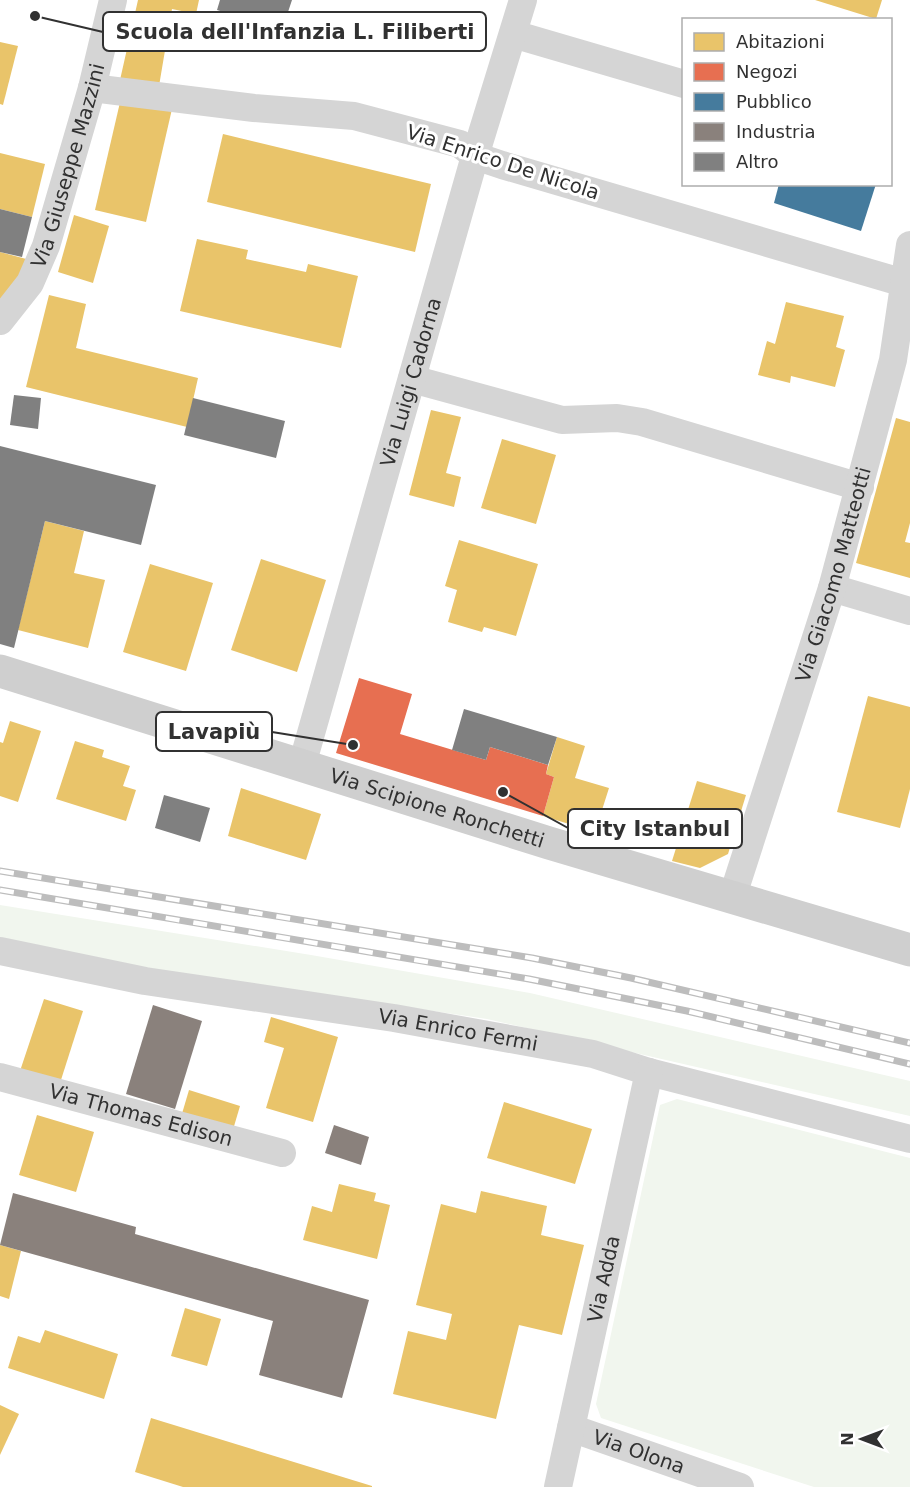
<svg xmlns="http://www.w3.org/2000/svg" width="910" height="1487" font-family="'DejaVu Sans',sans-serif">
  <rect width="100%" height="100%" fill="#fff"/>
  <!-- green -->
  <g fill="#f1f6ee">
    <polygon points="0,905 311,955 530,993 910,1081 910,1116 487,1019 162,971 0,938"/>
    <polygon points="677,1099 910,1158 910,1487 814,1487 601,1418 596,1404 660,1105"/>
  </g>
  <!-- homes -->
  <g fill="#e9c46a">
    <polygon points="138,0 199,0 196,14 172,9 159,86 120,80"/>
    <polygon points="815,0 882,0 876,19"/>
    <polygon points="0,42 18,46 3,105 0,104"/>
    <polygon points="121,98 172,109 146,222 95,210"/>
    <polygon points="223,134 431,184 415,252 207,202"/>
    <polygon points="0,153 45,164 32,217 0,209"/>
    <polygon points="74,215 109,226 93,283 58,272"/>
    <polygon points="197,239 248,250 246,259 306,272 308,264 358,276 341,348 180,311"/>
    <polygon points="0,252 30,260 0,302"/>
    <polygon points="49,295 86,304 76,348 198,378 187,427 26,387"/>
    <polygon points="786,302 844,316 836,347 845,350 835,387 791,376 790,383 758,375 767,341 775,344"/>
    <polygon points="431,410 461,417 446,473 461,477 454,507 409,495"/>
    <polygon points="896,418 910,422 910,523 905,542 910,543 910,578 856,563"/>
    <polygon points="502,439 556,455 536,524 481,508"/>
    <polygon points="45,521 84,531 74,573 105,580 88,648 18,630"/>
    <polygon points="459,540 538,564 516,636 484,627 482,632 448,622 457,590 445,586"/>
    <polygon points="261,559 326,580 297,672 231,650"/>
    <polygon points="150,564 213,583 186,671 123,652"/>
    <polygon points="868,696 910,707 910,789 900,828 837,812"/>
    <polygon points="10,721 41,731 18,802 0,796 0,742 3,743"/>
    <polygon points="557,737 585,746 575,778 609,788 595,832 543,816 554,777 546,774"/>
    <polygon points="75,741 104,750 102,757 130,766 123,786 136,790 126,821 56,799"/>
    <polygon points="697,781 746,795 728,854 700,868 672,861"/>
    <polygon points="241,788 321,814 306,860 228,836"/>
    <polygon points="44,999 83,1011 60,1083 20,1071"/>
    <polygon points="271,1017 338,1037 313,1122 266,1108 284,1048 264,1042"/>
    <polygon points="189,1090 240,1106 232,1133 181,1117"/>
    <polygon points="504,1102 592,1129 575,1184 487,1158"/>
    <polygon points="37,1115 94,1132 76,1192 19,1175"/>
    <polygon points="339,1184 376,1193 374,1201 390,1205 377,1259 303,1240 312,1206 332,1212"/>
    <polygon points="481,1191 547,1206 541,1235 584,1245 562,1335 519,1325 496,1419 393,1394 408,1331 446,1340 452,1314 416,1305 441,1204 476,1213"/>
    <polygon points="0,1245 21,1251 9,1299 0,1296"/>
    <polygon points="185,1308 221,1319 207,1366 171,1356"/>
    <polygon points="45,1330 118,1354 104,1399 8,1368 18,1336 40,1343"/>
    <polygon points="0,1405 19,1414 0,1455"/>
    <polygon points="151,1418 372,1486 372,1487 183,1487 135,1472"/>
  </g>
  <!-- shops -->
  <polygon fill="#e76f51" points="359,678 412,694 400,734 486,760 490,747 548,765 546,774 554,777 543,816 336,753"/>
  <!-- public -->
  <polygon fill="#457b9d" points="779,184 876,184 861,231 774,203"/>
  <!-- industry -->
  <g fill="#8a817c">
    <polygon points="153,1005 202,1021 175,1109 126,1094"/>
    <polygon points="334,1125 369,1137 361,1165 325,1153"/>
    <polygon points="13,1193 136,1227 135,1234 369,1300 342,1398 259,1375 273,1321 0,1245"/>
  </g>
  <!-- building -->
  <g fill="#808080">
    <polygon points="220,0 292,0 282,30 217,10"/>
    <polygon points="0,209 32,217 22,257 0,252"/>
    <polygon points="14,395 41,398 38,429 10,425"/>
    <polygon points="193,398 285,421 276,458 184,435"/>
    <polygon points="0,446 156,485 141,545 45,521 14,648 0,644"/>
    <polygon points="464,709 557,737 548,765 490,747 486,760 452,750"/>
    <polygon points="164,795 210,808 200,842 155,828"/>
  </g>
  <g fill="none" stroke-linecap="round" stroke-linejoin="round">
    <!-- street -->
    <g stroke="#d5d5d5" stroke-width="28">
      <polyline points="513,34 684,84"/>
      <polyline points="92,88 254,108 354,116 460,144 475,156 502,165 904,283"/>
      <path id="s1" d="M0 321 30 283 46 246 92 88 113 0"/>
      <polyline points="412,379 562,420 617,418 642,422 860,487"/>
      <polyline points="832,588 910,611"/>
      <path id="s2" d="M302 765 475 156 523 0"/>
      <path id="s3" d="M732 898 832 588 893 360 910 245"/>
      <path id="s4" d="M0 951 145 981 394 1018 593 1054 649 1072 910 1139"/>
      <path id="s5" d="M0 1077 282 1153"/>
      <path id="s6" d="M571 1428 740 1487"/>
      <path id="s7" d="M558 1487 649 1072"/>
    </g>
    <!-- secondary -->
    <path stroke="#cfcfcf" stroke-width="33" id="s8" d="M0 671 549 843 910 950"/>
    <defs>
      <g id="rail">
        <polyline points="0,871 532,958 631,978 910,1043"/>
        <polyline points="0,890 529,979 687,1011 910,1064"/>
      </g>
    </defs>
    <!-- rail casing -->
    <use href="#rail" stroke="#bdbdbd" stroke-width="7"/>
    <!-- rail -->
    <use href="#rail" stroke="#fff" stroke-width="4.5" stroke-dasharray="14" stroke-linecap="butt"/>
  </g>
  <g text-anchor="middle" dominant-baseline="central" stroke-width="6" stroke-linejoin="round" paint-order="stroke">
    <!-- street labels -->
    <g font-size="20" fill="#313131" stroke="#fff">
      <text transform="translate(503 162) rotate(18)">Via Enrico De Nicola</text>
      <text stroke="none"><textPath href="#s1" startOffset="172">Via Giuseppe Mazzini</textPath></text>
      <text stroke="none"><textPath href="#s2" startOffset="398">Via Luigi Cadorna</textPath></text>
      <text stroke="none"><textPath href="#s3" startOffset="339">Via Giacomo Matteotti</textPath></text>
      <text stroke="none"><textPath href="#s8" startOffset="458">Via Scipione Ronchetti</textPath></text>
      <text stroke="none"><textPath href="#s4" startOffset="465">Via Enrico Fermi</textPath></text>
      <text stroke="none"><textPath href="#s5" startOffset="146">Via Thomas Edison</textPath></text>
      <text stroke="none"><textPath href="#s7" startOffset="213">Via Adda</textPath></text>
      <text stroke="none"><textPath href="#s6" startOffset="72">Via Olona</textPath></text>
    </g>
  </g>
  <!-- callouts -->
  <path fill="none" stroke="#313131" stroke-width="2" d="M35 16L103 32M353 745L272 732M503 792L568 828"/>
  <g fill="#313131" stroke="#fff" stroke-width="2">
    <circle cx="35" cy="16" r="6"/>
    <circle cx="353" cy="745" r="6"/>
    <circle cx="503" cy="792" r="6"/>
  </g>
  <g fill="#fff" stroke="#313131" stroke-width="2">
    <rect x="103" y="12" width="383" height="39" rx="6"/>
    <rect x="156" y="712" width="116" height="39" rx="6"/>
    <rect x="568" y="809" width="174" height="39" rx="6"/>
  </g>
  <g font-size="21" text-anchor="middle" font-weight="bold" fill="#313131">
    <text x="295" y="39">Scuola dell'Infanzia L. Filiberti</text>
    <text x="214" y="739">Lavapiù</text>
    <text x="655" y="836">City Istanbul</text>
  </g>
  <!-- legend -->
  <rect x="682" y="18" width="210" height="168" fill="#ffffff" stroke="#adadad" stroke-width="1.5"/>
  <rect x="694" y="33" width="30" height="18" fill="#e9c46a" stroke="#adadad" stroke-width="1.5"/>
  <text x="736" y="48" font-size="18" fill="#313131">Abitazioni</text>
  <rect x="694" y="63" width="30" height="18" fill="#e76f51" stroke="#adadad" stroke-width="1.5"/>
  <text x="736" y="78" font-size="18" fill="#313131">Negozi</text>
  <rect x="694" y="93" width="30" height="18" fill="#457b9d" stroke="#adadad" stroke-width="1.5"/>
  <text x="736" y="108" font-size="18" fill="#313131">Pubblico</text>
  <rect x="694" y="123" width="30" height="18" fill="#8a817c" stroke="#adadad" stroke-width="1.5"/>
  <text x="736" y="138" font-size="18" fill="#313131">Industria</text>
  <rect x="694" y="153" width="30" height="18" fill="#808080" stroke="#adadad" stroke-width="1.5"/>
  <text x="736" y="168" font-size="18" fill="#313131">Altro</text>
  <!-- north arrow -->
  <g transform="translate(862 1439) rotate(270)" stroke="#ffffff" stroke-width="4.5" paint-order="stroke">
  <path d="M0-4.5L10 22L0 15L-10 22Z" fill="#313131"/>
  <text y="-9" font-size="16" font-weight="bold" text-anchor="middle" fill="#313131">N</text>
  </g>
</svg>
